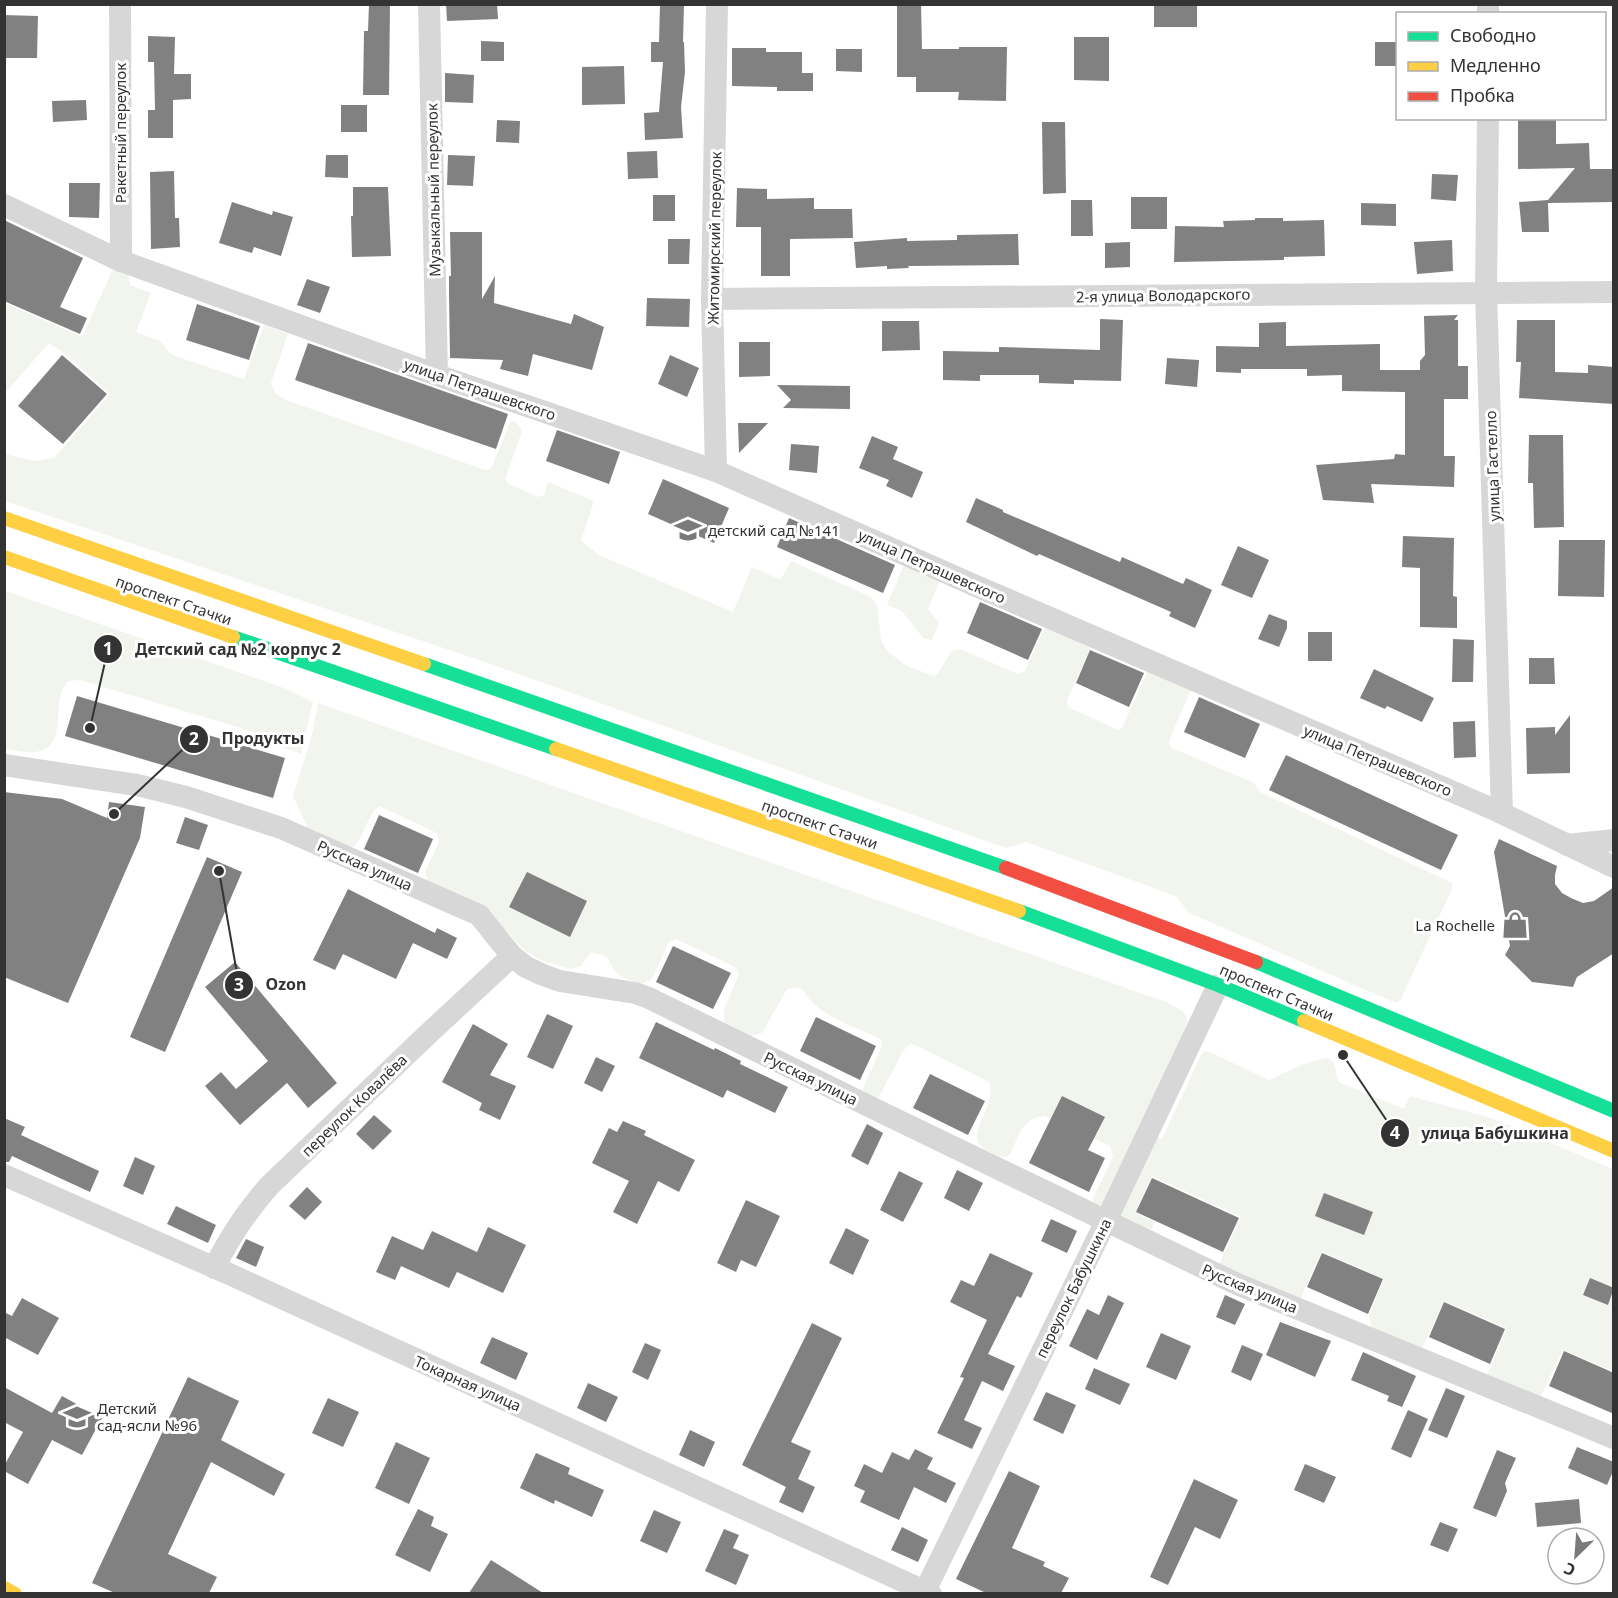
<svg xmlns="http://www.w3.org/2000/svg" width="1618" height="1598" font-family="'Noto Sans',sans-serif">
  <rect width="100%" height="100%" fill="#fff"/>
  <!-- green -->
  <g fill="#f1f5ed">
    <polygon points="113,269 129,276 130,285 151,293 136,332 160,341 169,352 175,356 244,379 264,325 288,334 271,383 276,394 286,400 485,470 491,469 511,420 517,423 521,428 521,434 505,479 507,483 538,497 544,495 548,482 594,501 581,541 599,555 733,612 752,567 776,578 781,579 791,561 871,597 877,605 881,640 887,651 907,666 934,676 938,673 952,651 960,649 1018,674 1025,671 1047,622 1093,642 1067,700 1068,707 1118,730 1122,728 1150,666 1193,685 1171,736 1169,744 1172,748 1254,783 1259,791 1264,794 1452,883 1452,889 1400,1001 1396,1003 1189,913 1176,896 1026,842 1006,848 485,662 5,501 5,454 34,461 54,458 110,394 64,353 49,343 5,393 5,303 82,337"/>
    <polygon points="906,560 942,575 928,609 939,623 932,640 923,638 902,611 887,605"/>
    <path d="M5 591 284 688 313 702 301 754 276 745 271 737 80 680 68 681C66 685 62 689 61 694 55 714 65 751 33 752 24 753 14 750 5 749Z"/>
    <path d="M318 703 1163 1001C1195 1015 1189 1016 1178 1047L1104 1202 1099 1206 1093 1203V1198L1113 1157 1110 1146 1044 1116C1022 1118 1019 1136 1010 1154L1006 1157C999 1157 994 1154 988 1151 958 1136 999 1109 989 1082L920 1047 910 1044 903 1051 879 1097 874 1099 864 1094 863 1088 882 1046 881 1039C860 1029 829 1019 813 1003 801 992 807 985 787 989L762 1033 751 1036 724 1022V1009L739 974 735 967 676 939 669 942 652 979 640 984C634 981 623 979 618 974 605 961 614 954 590 953L581 966 571 969 543 961 525 951 499 923 428 884 425 872 439 842 437 833 379 806C362 820 368 840 346 851L308 829 293 796 312 735Z"/>
    <polygon points="1205,1051 1212,1053 1269,1080 1304,1064 1326,1058 1334,1062 1338,1082 1404,1109 1410,1096 1491,1118 1613,1169 1613,1371 1563,1350 1538,1402 1485,1380 1507,1328 1444,1301 1420,1353 1374,1338 1369,1315 1384,1279 1322,1251 1299,1302 1217,1269 1241,1217 1152,1176 1135,1213 1155,1222 1149,1234 1115,1213 1150,1135 1162,1139 1201,1055"/>
  </g>
  <!-- building -->
  <g fill="#818181">
    <polygon points="369,4 390,4 389,95 363,95 364,31 368,31"/>
    <polygon points="446,4 497,4 498,19 447,21"/>
    <polygon points="660,4 684,4 683,42 684,42 685,72 681,107 683,138 645,140 644,113 659,112 663,62 651,62 651,42 659,42"/>
    <polygon points="897,4 921,4 922,49 959,49 959,47 1007,47 1006,101 958,100 959,92 916,92 916,77 897,77"/>
    <rect x="1154" y="4" width="43" height="23"/>
    <polygon points="4,15 38,16 37,58 4,58"/>
    <polygon points="148,36 175,37 174,74 191,74 191,99 173,100 173,138 148,138 148,110 155,110 154,62 148,62"/>
    <polygon points="1074,37 1109,37 1109,81 1074,80"/>
    <polygon points="481,41 504,42 504,61 481,61"/>
    <rect x="1375" y="42" width="23" height="24"/>
    <polygon points="732,48 766,48 766,52 802,52 802,73 813,73 813,91 777,91 777,87 732,86"/>
    <polygon points="836,49 862,49 862,72 836,71"/>
    <polygon points="624,66 625,104 582,105 582,67"/>
    <polygon points="445,73 474,75 473,103 445,102"/>
    <polygon points="86,100 87,120 53,122 52,101"/>
    <rect x="341" y="105" width="26" height="27"/>
    <polygon points="1518,118 1556,118 1556,144 1589,143 1590,169 1614,169 1614,202 1548,203 1549,232 1522,232 1519,202 1548,200 1575,168 1518,169"/>
    <polygon points="497,120 520,121 519,143 496,142"/>
    <polygon points="1042,122 1065,122 1066,193 1043,194"/>
    <polygon points="657,151 658,178 628,179 627,152"/>
    <polygon points="326,155 348,155 348,178 325,177"/>
    <polygon points="448,155 475,156 473,186 447,185"/>
    <polygon points="174,171 175,218 179,218 180,247 151,249 150,172"/>
    <polygon points="1432,174 1458,175 1456,201 1431,199"/>
    <polygon points="69,183 100,183 99,218 69,217"/>
    <polygon points="353,187 388,187 391,256 352,257 351,216 353,216"/>
    <polygon points="737,188 767,189 767,199 814,198 814,209 852,209 853,238 790,239 790,276 761,276 761,227 736,227"/>
    <rect x="653" y="195" width="22" height="26"/>
    <rect x="1131" y="197" width="36" height="32"/>
    <polygon points="1071,200 1092,200 1093,236 1071,236"/>
    <polygon points="232,202 272,215 273,211 293,217 281,256 254,247 252,253 219,243"/>
    <polygon points="1361,203 1396,204 1396,226 1361,225"/>
    <polygon points="1255,218 1283,218 1283,221 1324,220 1325,256 1284,257 1284,260 1174,262 1175,226 1224,227 1223,221 1255,220"/>
    <polygon points="4,220 83,258 60,307 87,318 80,334 4,301"/>
    <polygon points="450,232 482,232 482,299 495,276 494,303 571,324 574,314 604,327 592,370 533,354 528,376 500,369 503,360 450,358 449,293 449,276 451,276"/>
    <polygon points="1018,234 1019,265 908,266 909,268 887,269 887,266 856,268 854,242 907,238 907,241 957,240 957,235"/>
    <polygon points="668,239 690,239 689,264 668,264"/>
    <polygon points="1452,240 1453,271 1417,274 1414,242"/>
    <polygon points="1130,242 1130,267 1105,268 1105,243"/>
    <polygon points="307,279 330,287 320,313 297,305"/>
    <polygon points="647,298 690,299 689,327 646,326"/>
    <polygon points="197,304 260,326 249,360 186,340"/>
    <polygon points="1458,315 1454,320 1458,320 1458,366 1468,366 1468,399 1444,399 1444,456 1455,456 1454,487 1371,484 1374,503 1323,500 1316,465 1394,459 1395,454 1405,455 1405,392 1342,391 1342,375 1307,376 1307,369 1241,369 1241,373 1216,372 1216,346 1259,347 1259,323 1286,322 1286,346 1380,344 1380,370 1420,370 1420,361 1425,355 1424,316"/>
    <polygon points="1100,319 1123,320 1121,381 1074,380 1074,384 1039,383 1039,375 980,375 980,381 943,380 943,351 999,352 999,347 1100,350"/>
    <polygon points="1517,320 1555,320 1555,372 1588,373 1588,365 1614,367 1614,404 1519,398 1521,362 1516,362"/>
    <polygon points="882,321 919,321 920,350 882,351"/>
    <polygon points="739,342 770,342 770,376 739,377"/>
    <polygon points="308,343 508,414 496,449 295,380"/>
    <polygon points="62,355 107,394 63,444 18,406"/>
    <polygon points="670,355 699,368 687,397 658,384"/>
    <polygon points="1167,358 1199,360 1197,387 1165,384"/>
    <polygon points="777,385 850,386 850,409 783,408 791,400"/>
    <polygon points="738,423 768,423 739,453"/>
    <polygon points="557,430 620,452 609,484 546,461"/>
    <polygon points="1529,435 1563,435 1564,527 1534,528 1533,483 1528,483"/>
    <polygon points="872,436 898,447 893,459 923,472 912,498 886,486 889,480 859,468"/>
    <polygon points="791,444 819,446 817,473 789,470"/>
    <polygon points="663,479 729,508 714,543 648,514"/>
    <polygon points="976,498 1003,510 1003,512 1120,562 1122,557 1183,584 1186,578 1212,590 1195,628 1169,616 1171,612 1039,554 1037,556 966,522"/>
    <polygon points="789,518 895,565 883,593 777,547"/>
    <polygon points="1403,536 1454,538 1453,596 1457,597 1457,628 1420,627 1420,568 1402,567"/>
    <polygon points="1559,540 1605,540 1604,597 1558,596"/>
    <polygon points="1238,546 1269,560 1252,598 1221,585"/>
    <polygon points="980,602 1042,629 1028,660 967,633"/>
    <polygon points="1269,614 1287,621 1287,628 1279,647 1258,639"/>
    <rect x="1308" y="632" width="24" height="29"/>
    <polygon points="1453,639 1474,640 1473,682 1452,682"/>
    <polygon points="1090,650 1144,673 1129,707 1076,683"/>
    <polygon points="1529,658 1554,658 1555,684 1529,684"/>
    <polygon points="1374,669 1434,698 1422,722 1387,706 1385,709 1360,698"/>
    <polygon points="77,696 285,758 273,798 65,736"/>
    <polygon points="1199,697 1260,724 1245,758 1184,732"/>
    <polygon points="1570,715 1570,773 1527,774 1526,728 1555,727 1555,735"/>
    <polygon points="1475,721 1476,757 1454,758 1453,722"/>
    <polygon points="1286,755 1458,835 1441,870 1269,790"/>
    <polygon points="4,792 62,799 107,818 109,802 145,807 140,838 68,1003 4,977"/>
    <polygon points="379,815 433,839 418,873 364,849"/>
    <polygon points="185,817 208,825 199,850 176,843"/>
    <polygon points="1499,839 1557,866 1555,875 1555,884 1562,893 1571,898 1583,903 1594,901 1614,887 1614,953 1577,977 1573,987 1532,982 1505,955 1510,946 1494,852"/>
    <polygon points="207,857 242,872 165,1052 130,1037"/>
    <polygon points="527,872 587,901 570,937 509,907"/>
    <polygon points="348,889 435,933 437,928 457,938 447,959 413,943 396,979 343,954 335,970 313,960"/>
    <polygon points="673,946 731,973 713,1009 656,982"/>
    <polygon points="235,962 337,1083 308,1108 287,1083 240,1125 205,1086 221,1072 236,1089 268,1061 205,987"/>
    <polygon points="547,1014 573,1026 553,1069 527,1057"/>
    <polygon points="816,1017 876,1046 860,1080 800,1051"/>
    <polygon points="656,1022 714,1050 715,1048 741,1061 740,1064 788,1087 775,1113 727,1090 723,1098 639,1058"/>
    <polygon points="473,1024 508,1044 490,1075 516,1086 500,1120 479,1110 482,1103 442,1082"/>
    <polygon points="596,1057 615,1066 602,1092 584,1083"/>
    <polygon points="930,1074 985,1101 968,1135 913,1108"/>
    <polygon points="1062,1096 1105,1117 1088,1150 1105,1158 1089,1192 1029,1163"/>
    <polygon points="374,1115 392,1131 373,1150 356,1134"/>
    <polygon points="4,1118 25,1127 21,1135 99,1171 90,1192 12,1156 9,1162 4,1162"/>
    <polygon points="623,1121 646,1131 644,1135 695,1160 679,1192 658,1181 637,1224 613,1212 629,1181 592,1163 609,1128 617,1132"/>
    <polygon points="867,1124 883,1133 868,1165 851,1156"/>
    <polygon points="135,1157 155,1166 143,1195 123,1186"/>
    <polygon points="957,1170 983,1183 969,1211 944,1198"/>
    <polygon points="899,1171 923,1183 903,1222 880,1210"/>
    <polygon points="1152,1178 1239,1218 1223,1252 1136,1212"/>
    <polygon points="307,1187 322,1202 305,1220 289,1206"/>
    <polygon points="1324,1193 1373,1212 1364,1235 1315,1216"/>
    <polygon points="746,1200 780,1216 756,1267 741,1260 736,1272 717,1263"/>
    <polygon points="176,1206 216,1225 208,1243 167,1224"/>
    <polygon points="1051,1219 1077,1231 1067,1253 1041,1241"/>
    <polygon points="488,1227 526,1245 503,1293 457,1272 449,1288 401,1266 395,1280 376,1272 392,1236 423,1250 432,1231 477,1252"/>
    <polygon points="846,1228 869,1240 853,1275 829,1263"/>
    <polygon points="246,1239 264,1247 256,1267 236,1258"/>
    <polygon points="990,1253 1033,1273 1021,1298 1017,1296 988,1354 1015,1366 1003,1391 982,1381 964,1420 982,1428 972,1449 937,1433 964,1378 960,1377 987,1320 950,1302 961,1280 974,1286"/>
    <polygon points="1322,1253 1383,1279 1368,1314 1307,1287"/>
    <polygon points="1590,1278 1614,1288 1608,1305 1583,1295"/>
    <polygon points="1108,1295 1124,1303 1097,1360 1069,1346 1087,1309 1099,1315"/>
    <polygon points="1225,1295 1245,1304 1235,1325 1216,1317"/>
    <polygon points="22,1298 59,1318 38,1355 4,1337 4,1312 12,1316"/>
    <polygon points="1444,1302 1505,1329 1490,1364 1429,1337"/>
    <polygon points="1280,1322 1331,1341 1315,1377 1266,1355"/>
    <polygon points="812,1323 842,1338 791,1442 811,1451 798,1479 815,1487 803,1513 779,1502 786,1487 742,1465"/>
    <polygon points="1161,1333 1191,1346 1176,1380 1146,1367"/>
    <polygon points="492,1337 528,1353 516,1380 480,1363"/>
    <polygon points="645,1343 661,1350 648,1380 632,1372"/>
    <polygon points="1242,1345 1263,1354 1251,1381 1231,1372"/>
    <polygon points="1564,1351 1614,1373 1614,1414 1549,1386"/>
    <polygon points="1363,1352 1416,1376 1402,1407 1387,1401 1389,1396 1351,1380"/>
    <polygon points="1094,1368 1130,1384 1120,1405 1085,1389"/>
    <polygon points="188,1377 239,1401 221,1440 285,1474 274,1496 211,1462 168,1554 217,1577 209,1593 115,1593 92,1583"/>
    <polygon points="588,1383 618,1397 606,1422 577,1408"/>
    <polygon points="4,1387 52,1413 62,1396 102,1418 82,1455 52,1440 28,1484 4,1471 4,1466 23,1432 4,1422"/>
    <polygon points="1446,1388 1465,1396 1447,1438 1428,1430"/>
    <polygon points="1046,1392 1076,1405 1063,1434 1033,1420"/>
    <polygon points="328,1398 359,1412 343,1447 312,1433"/>
    <polygon points="1408,1410 1428,1419 1411,1458 1391,1449"/>
    <polygon points="690,1430 715,1442 704,1467 679,1455"/>
    <polygon points="396,1442 430,1458 409,1504 375,1488"/>
    <polygon points="1577,1447 1614,1462 1614,1469 1607,1485 1568,1468"/>
    <polygon points="915,1449 933,1458 927,1469 956,1483 946,1503 914,1487 899,1520 860,1502 865,1491 854,1486 864,1464 882,1473 892,1452 909,1460"/>
    <polygon points="1497,1450 1516,1458 1505,1483 1507,1491 1496,1517 1473,1508"/>
    <polygon points="536,1453 570,1468 568,1474 604,1490 592,1517 555,1500 554,1504 520,1488"/>
    <polygon points="1305,1464 1336,1477 1324,1503 1294,1490"/>
    <polygon points="1009,1471 1040,1486 1012,1548 1045,1562 1043,1566 1069,1578 1061,1593 986,1593 956,1579"/>
    <polygon points="1194,1479 1238,1500 1220,1539 1195,1527 1168,1585 1150,1577"/>
    <polygon points="1579,1499 1581,1523 1537,1527 1535,1503"/>
    <polygon points="418,1509 434,1517 431,1526 448,1534 430,1572 395,1555"/>
    <polygon points="654,1510 681,1522 667,1553 640,1541"/>
    <polygon points="1440,1522 1458,1529 1448,1552 1430,1545"/>
    <polygon points="902,1527 928,1540 918,1562 891,1550"/>
    <polygon points="724,1529 739,1535 733,1548 749,1555 736,1585 705,1571"/>
    <polygon points="491,1560 543,1593 469,1593"/>
  </g>
  <g fill="none" stroke-linecap="round" stroke-linejoin="round">
    <!-- street -->
    <g stroke="#d7d7d7" stroke-width="22">
      <polyline points="120,4 121,261"/>
      <polyline points="429,4 437,375"/>
      <polyline points="1488,14 1488,4"/>
      <polyline points="1488,118 1486,291 1502,813"/>
      <polyline points="4,205 121,261 437,375 716,471 967,582 1495,810 1614,867"/>
      <polyline points="712,299 1614,292"/>
      <polyline points="716,471 712,299 717,4"/>
      <polyline points="4,765 137,785 186,797 281,828 479,915 512,956 526,967 543,975 560,981 635,993 649,998 889,1116 1237,1284 1614,1438"/>
      <polyline points="1567,845 1614,840"/>
      <polyline points="4,1175 227,1273 931,1594"/>
      <path d="M214 1268C231 1235 245 1214 269 1186L427 1035 512 956"/>
      <polyline points="925,1591 1106,1221 1218,985"/>
    </g>
    <!-- fast -->
    <g stroke="#16e098" stroke-width="14">
      <polyline points="233,637 556,749"/>
      <polyline points="424,664 1006,868"/>
      <polyline points="1019,911 1218,985 1304,1021"/>
      <polyline points="1256,962 1614,1111"/>
    </g>
    <!-- slow -->
    <g stroke="#ffcf43" stroke-width="14">
      <polyline points="4,518 424,664"/>
      <polyline points="4,557 233,637"/>
      <polyline points="556,749 1019,911"/>
      <polyline points="1304,1021 1614,1151"/>
      <polyline points="4,1588 15,1594"/>
    </g>
    <!-- jam -->
    <polyline stroke="#f24e42" stroke-width="14" points="1006,868 1256,962"/>
  </g>
  <!-- icons -->
  <defs>
    <symbol id="school-bare" viewBox="-9 -9 18 18"><path d="M0-5L7-2L0 1L-7-2ZM-4 1L0 2.5L4 1V4Q0 6-4 4Z" fill="#7a7a7a" stroke="#fff" stroke-width="2.5" paint-order="stroke"/></symbol>
    <symbol id="shop-bare" viewBox="-9 -9 18 18"><path d="M-5-2.5h2.3a2.7 3.5 0 0 1 5.4 0H5L5.5 6h-11ZM-1.5-2.5h3a1.5 2.3 0 0 0-3 0Z" fill="#7a7a7a" stroke="#fff" stroke-width="2.5" paint-order="stroke"/></symbol>
  </defs>
  <g fill-rule="evenodd">
    <use href="#school-bare" x="669" y="511" width="38" height="38"/>
    <use href="#shop-bare" x="1496" y="906" width="38" height="38"/>
    <use href="#school-bare" x="58" y="1398" width="38" height="38"/>
  </g>
  <g text-anchor="middle" dominant-baseline="central" stroke-width="6" stroke-linejoin="round" paint-order="stroke">
    <!-- street labels -->
    <g font-size="15" fill="#333" stroke="#fff">
      <text transform="translate(120 133) rotate(-90)">Ракетный переулок</text>
      <text transform="translate(433 190) rotate(-91)">Музыкальный переулок</text>
      <text transform="translate(714 238) rotate(-89)">Житомирский переулок</text>
      <text transform="translate(1163 295) rotate(-1)">2-я улица Володарского</text>
      <text transform="translate(480 389) rotate(19)">улица Петрашевского</text>
      <text transform="translate(1492 466) rotate(-92)">улица Гастелло</text>
      <text transform="translate(932 566) rotate(24)">улица Петрашевского</text>
      <text transform="translate(174 600) rotate(19)">проспект Стачки</text>
      <text transform="translate(1378 760) rotate(23)">улица Петрашевского</text>
      <text transform="translate(820 824) rotate(19)">проспект Стачки</text>
      <text transform="translate(365 865) rotate(24)">Русская улица</text>
      <text transform="translate(1277 992) rotate(23)">проспект Стачки</text>
      <text transform="translate(811 1078) rotate(26)">Русская улица</text>
      <text transform="translate(354 1105) rotate(-44)">переулок Ковалёва</text>
      <text transform="translate(1073 1288) rotate(-64)">переулок Бабушкина</text>
      <text transform="translate(1250 1288) rotate(23)">Русская улица</text>
      <text transform="translate(468 1383) rotate(24)">Токарная улица</text>
    </g>
    <!-- poi labels -->
    <g font-size="15" fill="#333" stroke="#fff" text-anchor="start">
      <text x="708" y="530">детский сад №141</text>
      <text x="1495" y="925" text-anchor="end">La Rochelle</text>
      <text x="97" y="1408">Детский<tspan x="97" dy="17">сад-ясли №96</tspan></text>
    </g>
  </g>
  <!-- callouts -->
  <path fill="none" stroke="#333" stroke-width="2" d="M90 728L108 649M114 814L194 739M219 871L239 985M1343 1055L1395 1133"/>
  <g fill="#333" stroke="#fff" stroke-width="2">
    <circle cx="90" cy="728" r="6"/>
    <circle cx="114" cy="814" r="6"/>
    <circle cx="219" cy="871" r="6"/>
    <circle cx="1343" cy="1055" r="6"/>
    <circle cx="108" cy="649" r="15"/>
    <circle cx="194" cy="739" r="15"/>
    <circle cx="239" cy="985" r="15"/>
    <circle cx="1395" cy="1133" r="15"/>
  </g>
  <g font-size="18" text-anchor="middle" font-weight="bold" fill="#fff">
    <text x="108" y="655">1</text>
    <text x="194" y="745">2</text>
    <text x="239" y="991">3</text>
    <text x="1395" y="1139">4</text>
  </g>
  <g font-size="16" text-anchor="middle" font-weight="bold" fill="#333" stroke="#fff" stroke-width="6" stroke-linejoin="round" paint-order="stroke">
    <text x="238" y="655">Детский сад №2 корпус 2</text>
    <text x="263" y="744">Продукты</text>
    <text x="286" y="990">Ozon</text>
    <text x="1495" y="1139">улица Бабушкина</text>
  </g>
  <!-- border -->
  <rect width="1618" height="1598" fill="none" stroke="#333333" stroke-width="12"/>
  <!-- legend -->
  <rect x="1396" y="12" width="210" height="108" fill="#ffffff" stroke="#adadad" stroke-width="1.5"/>
  <rect x="1408" y="32" width="30" height="9" fill="#16e098" stroke="#adadad" stroke-width="1.5"/>
  <text x="1450" y="42" font-size="18" fill="#333333">Свободно</text>
  <rect x="1408" y="62" width="30" height="9" fill="#ffcf43" stroke="#adadad" stroke-width="1.5"/>
  <text x="1450" y="72" font-size="18" fill="#333333">Медленно</text>
  <rect x="1408" y="92" width="30" height="9" fill="#f24e42" stroke="#adadad" stroke-width="1.5"/>
  <text x="1450" y="102" font-size="18" fill="#333333">Пробка</text>
  <!-- north arrow -->
  <g transform="translate(1576 1556) rotate(205)"><circle r="28" fill="#ffffff" stroke="#adadad" stroke-width="1.5"/>
  <path d="M0-4.5L10 22L0 15L-10 22Z" fill="#7a7a7a"/>
  <text y="-9" font-size="16" font-weight="bold" text-anchor="middle" fill="#333333">С</text>
  </g>
</svg>
